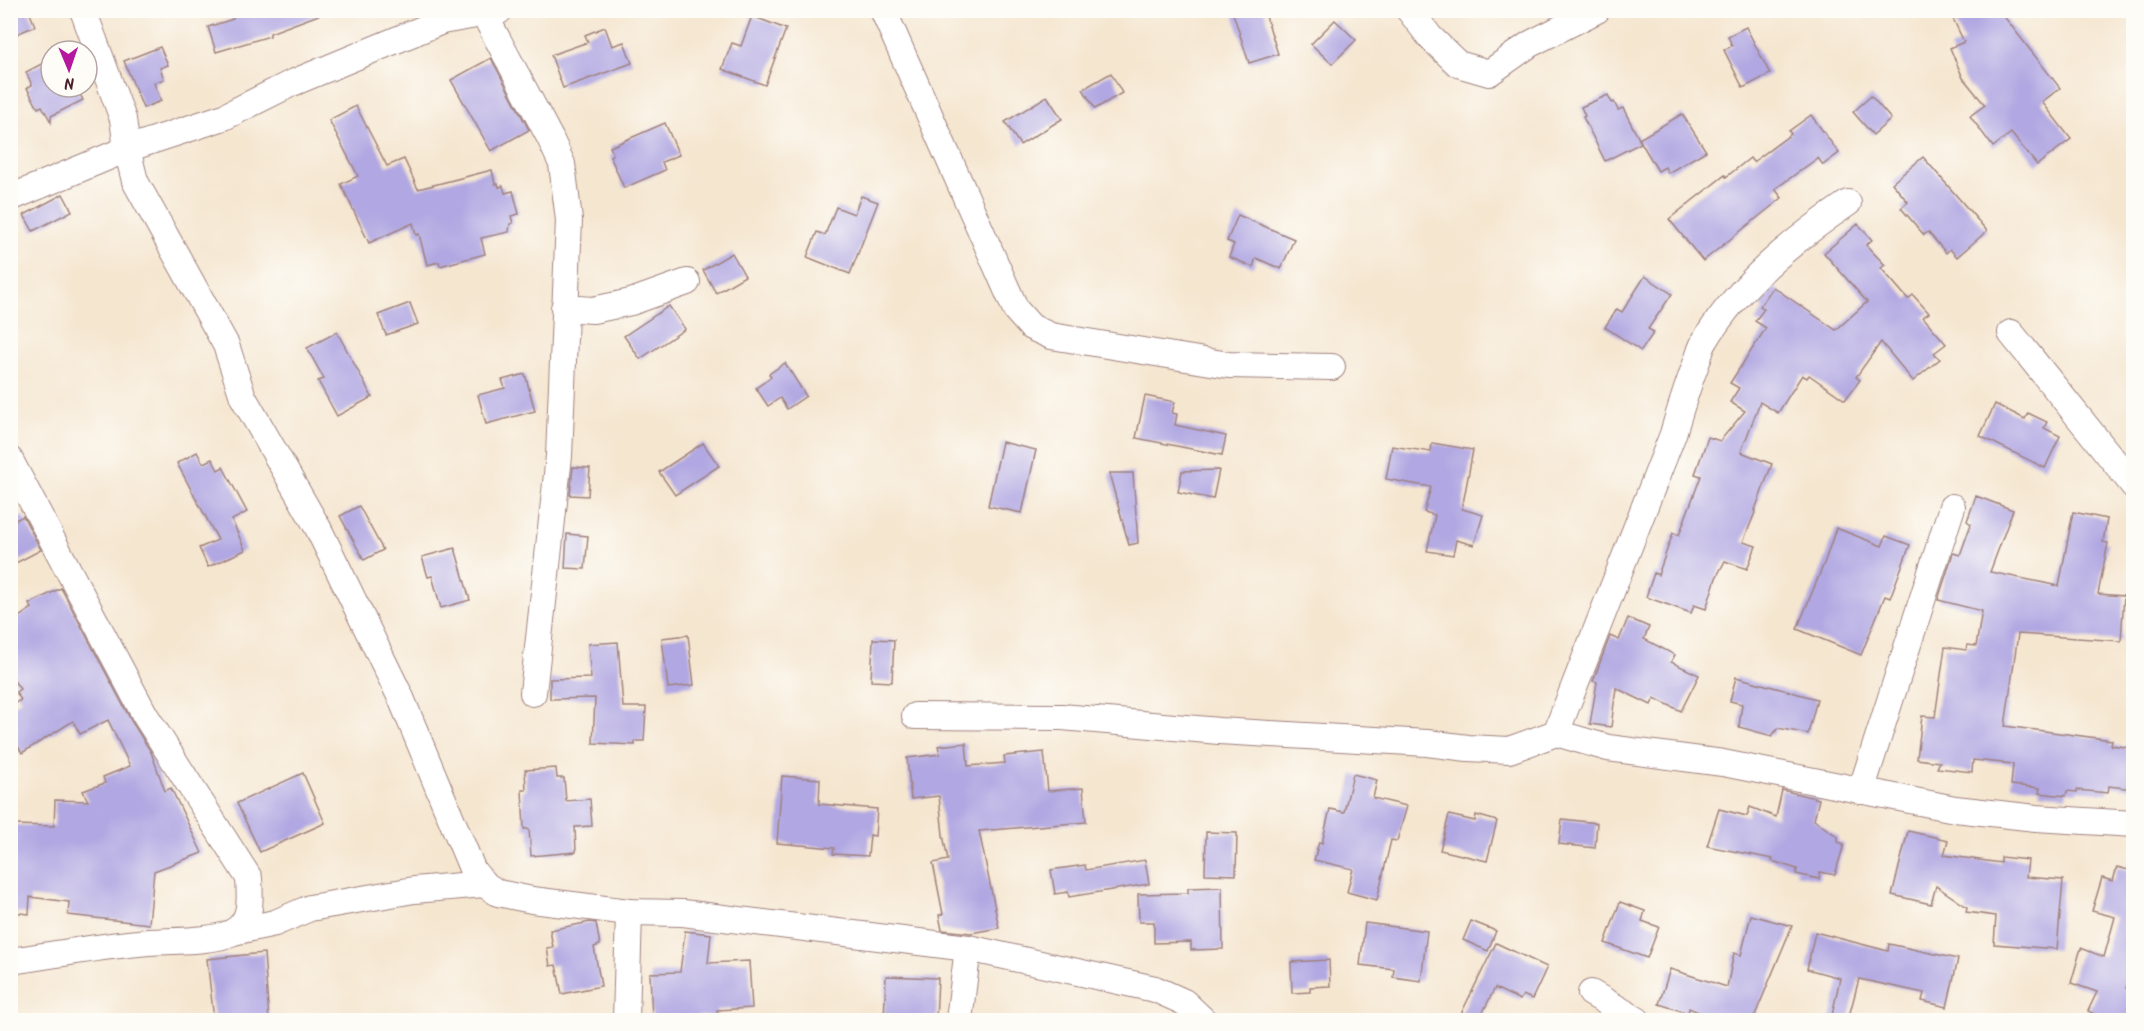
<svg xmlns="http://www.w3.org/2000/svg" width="2144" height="1031" font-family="Kalam,sans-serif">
  <rect width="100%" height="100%" fill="#fdfcf7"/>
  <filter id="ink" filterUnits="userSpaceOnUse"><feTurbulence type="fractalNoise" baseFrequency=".0167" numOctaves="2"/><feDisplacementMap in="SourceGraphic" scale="12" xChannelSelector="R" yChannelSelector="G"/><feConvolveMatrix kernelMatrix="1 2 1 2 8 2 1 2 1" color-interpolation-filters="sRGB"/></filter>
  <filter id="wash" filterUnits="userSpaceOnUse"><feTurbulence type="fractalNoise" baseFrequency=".008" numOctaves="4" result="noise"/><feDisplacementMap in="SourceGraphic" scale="24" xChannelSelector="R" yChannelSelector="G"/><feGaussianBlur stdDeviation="1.35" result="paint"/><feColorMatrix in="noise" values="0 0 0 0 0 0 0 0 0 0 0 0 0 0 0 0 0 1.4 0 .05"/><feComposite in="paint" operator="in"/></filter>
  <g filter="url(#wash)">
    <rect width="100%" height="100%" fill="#f5e6d0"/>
    <g id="blocks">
      <!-- building -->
      <g fill="#b1a7e2">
        <polygon points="230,10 323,10 324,13 270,33 270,36 216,52 208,27 233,19"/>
        <polygon points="1232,10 1264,10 1278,54 1249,63"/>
        <polygon points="1949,10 1999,10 2060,88 2042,102 2071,139 2037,165 2011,133 1993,147 1970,116 1985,105 1963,78 1950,48 1964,42"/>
        <polygon points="10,11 29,11 35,26 10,37"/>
        <polygon points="752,16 786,29 765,85 722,69 732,43 741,46"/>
        <polygon points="1335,20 1356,40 1332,64 1311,44"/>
        <polygon points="605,27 612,46 624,42 632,63 563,88 551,55 588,42 585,35"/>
        <polygon points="1746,27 1770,74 1743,88 1724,50 1732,46 1728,36"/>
        <polygon points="160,47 168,65 160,68 164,79 154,83 161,101 143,108 124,61"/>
        <polygon points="491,58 529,130 491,151 451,80"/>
        <polygon points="51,59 51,87 76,87 83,100 51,116 51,122 42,106 38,108 27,88 32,85 26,72"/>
        <polygon points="1111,73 1122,93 1095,109 1083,89"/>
        <polygon points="1608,95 1612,103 1614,102 1618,110 1623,108 1641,143 1605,161 1583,117 1585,116 1581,107"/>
        <polygon points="1047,96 1062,119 1020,145 1005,122"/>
        <polygon points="1871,96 1891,119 1873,135 1853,112"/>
        <polygon points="356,106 387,166 404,159 418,189 492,170 495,184 498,184 499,187 503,186 505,193 513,191 519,214 511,216 513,223 510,224 509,232 481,238 485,254 440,266 439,262 427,265 419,234 416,235 413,223 369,243 341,184 358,176 329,120"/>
        <polygon points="1682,114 1706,151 1668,173 1665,167 1658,171 1639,139"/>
        <polygon points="1811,115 1839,153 1823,165 1818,158 1775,189 1782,198 1703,261 1669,219 1725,175 1726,177 1750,158 1753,162 1791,134 1789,131"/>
        <polygon points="665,123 679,155 662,162 665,170 624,188 610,156 613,154 610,147"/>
        <polygon points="1923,157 1987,231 1957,257 1950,249 1946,253 1928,232 1924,235 1901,208 1908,202 1892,183"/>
        <polygon points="63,194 72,211 33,231 24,215"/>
        <polygon points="861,196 878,202 850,274 807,257 817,232 825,235 836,207 854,214"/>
        <polygon points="1238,215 1294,239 1281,269 1256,258 1253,267 1229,257 1234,244 1227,241"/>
        <polygon points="1858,224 1872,240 1866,245 1885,265 1881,268 1908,299 1913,295 1929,313 1923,317 1946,344 1934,353 1940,359 1913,381 1881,342 1856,377 1860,380 1845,400 1809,375 1807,378 1802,375 1778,413 1760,402 1741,452 1772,464 1755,510 1756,510 1743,542 1756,546 1747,569 1725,561 1716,578 1706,609 1694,605 1691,613 1646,597 1654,573 1658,575 1673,533 1679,535 1701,476 1695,474 1708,437 1720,441 1745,411 1730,402 1739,388 1730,383 1766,328 1755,321 1764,309 1760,306 1773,287 1836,330 1867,302 1824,253"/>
        <polygon points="732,253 745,276 716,293 703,270"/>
        <polygon points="1645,276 1672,294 1648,329 1654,332 1641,351 1605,327 1617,309 1622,312"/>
        <polygon points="410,303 418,324 386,335 378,315"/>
        <polygon points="669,306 685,329 640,359 624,336"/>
        <polygon points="337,332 372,397 337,416 318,381 324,379 307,348"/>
        <polygon points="785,363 806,396 787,409 780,398 768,406 756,388 771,377 769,374"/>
        <polygon points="525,374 535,411 486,424 478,395 505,388 502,380"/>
        <polygon points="1145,396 1175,402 1172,413 1177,414 1175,425 1226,436 1222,455 1136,438"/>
        <polygon points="1995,404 2025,419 2028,413 2047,422 2044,428 2060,436 2045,468 1980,436"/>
        <polygon points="1002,442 1036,450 1022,513 988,506"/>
        <polygon points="703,443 719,466 675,495 659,472"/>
        <polygon points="1432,443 1473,450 1462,509 1483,515 1474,545 1456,540 1453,555 1427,551 1435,515 1424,512 1431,487 1386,479 1392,446 1431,452"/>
        <polygon points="197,452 203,463 212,459 218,470 223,467 247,512 232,520 245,550 208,567 199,548 218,540 177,463"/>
        <polygon points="573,467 590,468 588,496 570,495"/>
        <polygon points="1219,470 1213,499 1178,492 1182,471"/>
        <polygon points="1109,473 1133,473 1138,543 1129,545"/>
        <polygon points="1976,496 2013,510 1990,572 2059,586 2073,512 2107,519 2103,542 2108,543 2098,594 2124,596 2121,641 2018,634 2005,726 2112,740 2111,745 2133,748 2133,789 2109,786 2108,793 2077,790 2077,792 2067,791 2066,796 2039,793 2040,788 2011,785 2013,764 1973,760 1972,772 1937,768 1940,762 1917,759 1922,716 1935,717 1945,647 1966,650 1967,645 1976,646 1982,611 1938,600 1953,553 1960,555 1971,524 1967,521"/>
        <polygon points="359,506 383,550 364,560 340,516"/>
        <polygon points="23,516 41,550 10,566 10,523"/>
        <polygon points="1836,528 1882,546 1886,536 1910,545 1890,598 1885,596 1861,655 1797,629 1825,561"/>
        <polygon points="567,534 588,536 585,569 565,568"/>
        <polygon points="455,548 470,600 441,608 432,576 428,577 422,557"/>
        <polygon points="61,588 132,722 151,752 165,791 171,788 202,853 154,871 149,924 68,915 69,902 30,897 29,914 10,912 10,825 54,826 55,800 88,801 83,791 105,783 103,777 130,766 108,720 80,734 73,721 22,753 10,734 10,706 21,700 16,692 20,689 10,675 10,623 32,608 29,604"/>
        <polygon points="1628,618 1649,627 1644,639 1675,655 1671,662 1699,675 1681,711 1654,698 1651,705 1616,688 1611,727 1590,724 1597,682 1593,681 1610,636 1619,640"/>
        <polygon points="688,635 694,685 668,688 662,638"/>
        <polygon points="873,639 894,640 892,682 871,681"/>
        <polygon points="618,642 623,707 646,707 644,741 635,741 635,745 593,743 595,698 550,699 550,679 591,678 588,644"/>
        <polygon points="1736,677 1817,699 1808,734 1778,728 1772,736 1739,727 1742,704 1730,701"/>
        <polygon points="966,743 968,766 1005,763 1004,756 1044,752 1048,791 1083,788 1086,822 979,831 999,928 971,933 942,930 939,915 943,914 933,863 948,860 943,835 939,796 911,799 907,758 940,754 938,746"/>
        <polygon points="556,768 557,778 564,778 566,801 590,799 592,826 575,827 576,852 531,856 529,829 524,829 522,790 526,790 525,770"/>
        <polygon points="303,773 325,823 260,852 237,803"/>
        <polygon points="1353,774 1377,780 1373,798 1407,806 1397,841 1391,840 1377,900 1347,892 1353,869 1314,860 1319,842 1322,843 1330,809 1344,812"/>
        <polygon points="782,776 820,779 819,804 877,809 875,836 870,835 868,856 833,854 834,848 777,843"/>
        <polygon points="1782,790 1819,799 1814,820 1838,837 1838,842 1844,844 1835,875 1820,872 1819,879 1796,874 1797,869 1772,861 1773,859 1707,846 1719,809 1747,816 1750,807 1776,817"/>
        <polygon points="1449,815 1475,821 1476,815 1497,821 1487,861 1440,850"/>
        <polygon points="1562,819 1597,823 1595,848 1559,844"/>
        <polygon points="1908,831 1948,840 1944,855 2001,863 2001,857 2028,860 2026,877 2063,880 2057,949 1994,944 1996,916 1966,912 1967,907 1936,886 1931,904 1892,895"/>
        <polygon points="1206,832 1237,833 1236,875 1205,874"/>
        <polygon points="1145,860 1149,884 1069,897 1068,892 1055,894 1051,870 1085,865 1086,870"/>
        <polygon points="2117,867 2133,871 2133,972 2126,988 2133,992 2133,1020 2107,1020 2088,1011 2097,992 2071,983 2081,948 2104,957 2115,917 2092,911 2102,878 2113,881"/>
        <polygon points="1222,887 1223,949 1191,950 1191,942 1154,943 1154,922 1139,922 1138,894 1188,893 1188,888"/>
        <polygon points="1620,902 1645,911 1642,921 1659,927 1647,958 1605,943"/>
        <polygon points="1751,915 1792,926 1753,1020 1717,1020 1689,1008 1688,1013 1659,1004 1670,969 1727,987 1734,953 1741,955"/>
        <polygon points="1471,921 1496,931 1488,951 1463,940"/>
        <polygon points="590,922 596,923 600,945 594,947 601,986 562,994 556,965 550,966 547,948 553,947 550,930"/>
        <polygon points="1365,923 1427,931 1421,981 1393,977 1394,969 1360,965"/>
        <polygon points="685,931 711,934 708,963 749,961 752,1008 717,1010 717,1016 682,1017 682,1020 652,1020 650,973 680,972"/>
        <polygon points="1815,932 1888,951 1889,944 1958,959 1947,1007 1922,1001 1924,993 1859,979 1848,1020 1831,1020 1840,978 1807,969"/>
        <polygon points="1496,943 1547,967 1532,999 1523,995 1520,1000 1495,988 1479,1020 1458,1020"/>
        <polygon points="264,953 269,1020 214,1020 207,959"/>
        <polygon points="1329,960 1330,986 1310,987 1310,992 1292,993 1291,962"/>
        <polygon points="886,976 938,978 936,1020 884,1018"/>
      </g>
    </g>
  </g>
  <g filter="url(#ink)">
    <use href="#blocks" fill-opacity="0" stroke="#a0827e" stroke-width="1.5"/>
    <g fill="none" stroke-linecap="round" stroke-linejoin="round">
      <defs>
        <g id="minor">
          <polyline points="83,10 123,119 127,149 135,181 226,345 243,397 318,528 401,698 473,871 484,884 498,893 532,900 629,912 683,913 968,948 1155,989 1184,1002 1203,1020"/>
          <polyline points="482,10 550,138 562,164 569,220 559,456 533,693"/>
          <polyline points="883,10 1016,310 1031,327 1051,336 1229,365 1332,367"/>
          <polyline points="1409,10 1430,37 1458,64 1489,73 1530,44 1597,10"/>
          <polyline points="10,198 127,149 224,117 290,84 442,21 499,11"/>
          <polyline points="564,308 593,310 631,302 687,282"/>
          <polyline points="2011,333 2134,486"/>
          <path d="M10 460 145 715 249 878C250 898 253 921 233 932 213 943 162 940 138 943 95 947 53 955 10 961"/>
          <polyline points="915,716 1062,717 1219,731 1427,743 1468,748 1509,750 1556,733 1608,748 1723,763 1955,809 2036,818 2134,824"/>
          <path d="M1556 733 1673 434C1680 410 1687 387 1696 364 1699 356 1701 346 1706 339 1740 283 1795 239 1848 203"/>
          <polyline points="1861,791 1952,507"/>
          <polyline points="233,932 275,923 310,908 414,890 484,884"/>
          <polyline points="1591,993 1637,1020"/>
          <polyline points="626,1020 629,912"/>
          <polyline points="959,1020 968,948"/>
        </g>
      </defs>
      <!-- minor casing -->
      <use href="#minor" stroke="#a0827e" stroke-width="28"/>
      <!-- minor -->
      <use href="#minor" stroke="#fff" stroke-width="26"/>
    </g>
  </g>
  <!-- margin -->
  <rect width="2144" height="1031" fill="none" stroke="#fdfcf7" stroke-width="36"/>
  <!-- north arrow -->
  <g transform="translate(69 69) rotate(178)"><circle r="28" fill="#fdfcf7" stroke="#b5a4a5" stroke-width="1.5"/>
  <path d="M0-4.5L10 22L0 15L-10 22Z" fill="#b5179e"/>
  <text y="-9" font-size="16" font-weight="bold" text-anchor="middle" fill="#4a1f2b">N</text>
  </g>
</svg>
